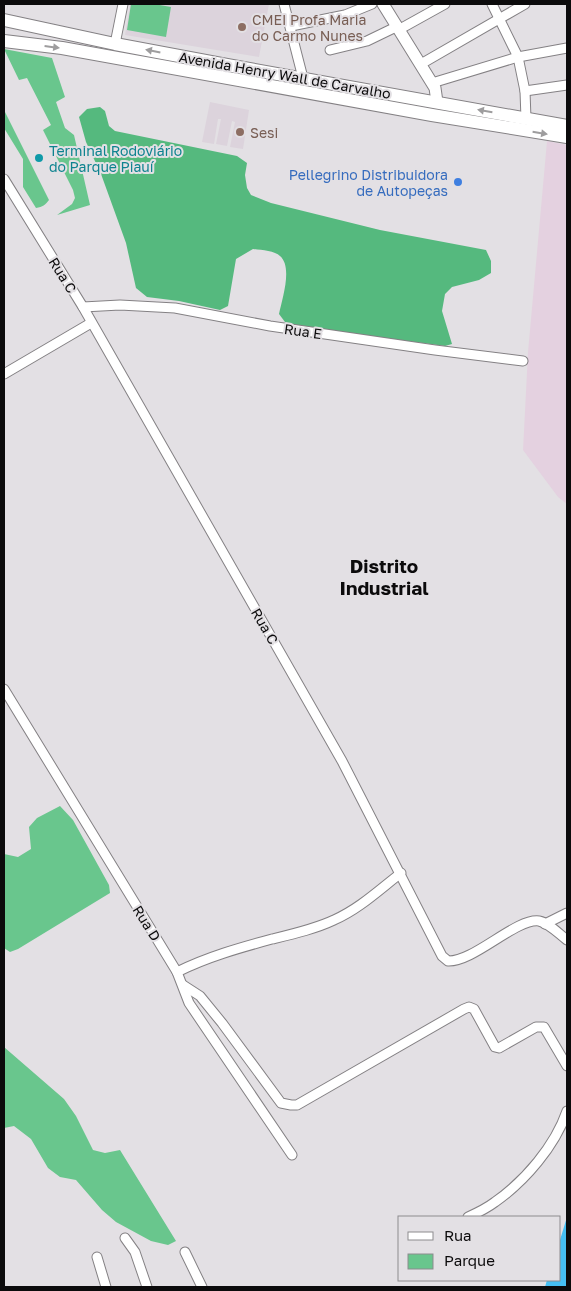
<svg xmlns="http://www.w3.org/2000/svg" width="571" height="1291" font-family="'Golos Text',sans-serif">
  <rect width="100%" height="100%" fill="#e3e0e4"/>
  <!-- industrial -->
  <polygon fill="#e4d1e0" points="547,141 567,145 567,504 558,497 523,450 528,352"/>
  <!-- built -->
  <g fill="#dcd3dc">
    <polygon points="130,4 269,4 259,57 125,35"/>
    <polygon points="210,102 249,110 243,149 230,147 235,122 232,121 227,146 216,144 221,119 218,119 214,144 202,142"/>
  </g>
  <!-- green -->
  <g fill="#69c68d">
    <polygon points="131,4 154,4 171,7 166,37 127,30"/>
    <polygon points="4,49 52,58 65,97 56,102 65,128 74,135 90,205 57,215 72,204 75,198 73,190 43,130 51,125 27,78 19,80"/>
    <path d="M4 110 49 200C45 205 43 207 36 208L23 187V159L4 128Z"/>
    <polygon points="60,806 73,820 109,885 110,893 18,949 10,952 4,948 4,854 18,857 31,849 29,827 37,818"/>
    <polygon points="4,1047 64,1099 76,1116 93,1150 105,1153 120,1150 176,1241 168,1245 151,1241 116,1222 102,1210 76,1180 60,1177 48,1168 31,1139 14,1126 4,1128"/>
  </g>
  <!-- forest -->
  <path fill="#55b97e" d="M100 107 105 111 109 126 115 131 237 156 247 163 245 175 247 188 251 195 271 203 380 230 486 250 491 261V273L479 280 452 287 445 294 442 311 452 344 445 346 301 327 285 322 279 314C282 299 293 267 280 256 275 251 261 250 253 249L236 259 228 306 220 310 179 301 147 297 136 288 126 243 101 174 86 142 79 117 87 109Z"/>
  <!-- water -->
  <polygon fill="#46bff3" points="567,1217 567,1287 545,1287 547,1280 560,1280 560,1240"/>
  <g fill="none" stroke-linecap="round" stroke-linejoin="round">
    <defs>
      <g id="street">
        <polyline points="284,4 303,78"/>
        <polyline points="492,4 518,57 525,91 526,119"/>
        <polyline points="291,26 345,15 372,4"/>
        <polyline points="400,29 445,4"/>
        <polyline points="115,44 123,4"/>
        <polyline points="330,50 367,41 398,26"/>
        <polyline points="421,64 525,4"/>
        <polyline points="432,83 518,57 567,48"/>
        <polyline points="525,91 567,85"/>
        <path d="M4 179 83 307 342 761 442 956 448 961C474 962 516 918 539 921 549 923 559 934 567 940"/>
        <polyline points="83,307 120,305 175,308 270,326 435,350 523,361"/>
        <polyline points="4,374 91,323"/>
        <polyline points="4,689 177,972 189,1003 292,1155"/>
        <polyline points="545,924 567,913"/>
        <path d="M177 972C207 957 239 948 272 939 293 934 315 929 334 920 359 909 379 890 401 873"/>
        <polyline points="183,985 200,996 222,1023 281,1103 291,1105 297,1105 464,1009 469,1007 474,1009 495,1047 499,1048 536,1027 544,1027 567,1066"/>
        <path d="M468 1217C477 1213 487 1208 495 1202 525 1181 555 1146 567 1111"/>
        <polyline points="125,1238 135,1252 147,1287"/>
        <polyline points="185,1252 202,1287"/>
        <polyline points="97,1257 106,1287"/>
      </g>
      <polyline id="secondary" points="383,4 435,88 437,102"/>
      <g id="primary">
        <polyline points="4,20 115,44 227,65 567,126"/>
        <polyline points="4,41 62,48 432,115 567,137"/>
      </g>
    </defs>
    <!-- street casing -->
    <use href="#street" stroke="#848184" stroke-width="11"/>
    <!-- secondary casing -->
    <use href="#secondary" stroke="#848184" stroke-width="13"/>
    <!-- primary casing -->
    <use href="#primary" stroke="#848184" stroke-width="14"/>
    <!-- street -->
    <use href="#street" stroke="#fff" stroke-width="9"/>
    <!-- secondary -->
    <use href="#secondary" stroke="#fff" stroke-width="11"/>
    <!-- primary -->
    <use href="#primary" stroke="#fff" stroke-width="12"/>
  </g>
  <!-- one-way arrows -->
  <defs><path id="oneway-solid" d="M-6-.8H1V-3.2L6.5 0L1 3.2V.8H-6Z" transform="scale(1.25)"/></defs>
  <g fill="#9e9d9e">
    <use href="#oneway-solid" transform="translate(52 47) rotate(7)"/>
    <use href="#oneway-solid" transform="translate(153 51) rotate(-169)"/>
    <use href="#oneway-solid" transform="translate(485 111) rotate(-170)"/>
    <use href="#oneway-solid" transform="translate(540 133) rotate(9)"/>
  </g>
  <!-- markers -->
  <g fill="#8d6e63" stroke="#e3e0e4" stroke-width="2">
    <circle cx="242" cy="27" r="5"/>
    <circle cx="240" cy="132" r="5"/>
  </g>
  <circle fill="#0f9aa8" stroke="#e3e0e4" stroke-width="2" cx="39" cy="158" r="5"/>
  <circle fill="#3f7fe0" stroke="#e3e0e4" stroke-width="2" cx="458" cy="182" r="5"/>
  <g text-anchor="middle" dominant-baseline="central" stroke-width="4" stroke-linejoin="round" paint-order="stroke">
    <!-- education labels -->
    <g font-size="14" fill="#785e54" stroke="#e3e0e4" text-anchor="start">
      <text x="252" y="19">CMEI Profª Maria<tspan x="252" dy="16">do Carmo Nunes</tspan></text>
      <text x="250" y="132">Sesi</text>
    </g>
    <!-- street labels -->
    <g font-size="14" fill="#0c0b0c" stroke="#e3e0e4">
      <text transform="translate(285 75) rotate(10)">Avenida Henry Wall de Carvalho</text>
      <text transform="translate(63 275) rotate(58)">Rua C</text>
      <text transform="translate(303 331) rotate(8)">Rua E</text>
      <text transform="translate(265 626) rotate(60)">Rua C</text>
      <text transform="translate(147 923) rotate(58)">Rua D</text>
    </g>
    <!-- culture labels -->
    <g font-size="14" fill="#0d838f" stroke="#e3e0e4" text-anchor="start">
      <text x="49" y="150">Terminal Rodoviário<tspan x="49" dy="16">do Parque Piauí</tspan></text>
    </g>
    <!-- shop labels -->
    <g font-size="14" fill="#366cbe" stroke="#e3e0e4" text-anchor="end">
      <text x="448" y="174">Pellegrino Distribuidora<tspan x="448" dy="16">de Autopeças</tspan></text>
    </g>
    <!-- district labels -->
    <g font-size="19" font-weight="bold" fill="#0c0b0c" stroke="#e3e0e4">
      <text x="384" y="565">Distrito<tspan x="384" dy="22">Industrial</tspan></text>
    </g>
  </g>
  <!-- border -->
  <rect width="571" height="1291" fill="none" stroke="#0c0b0c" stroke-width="10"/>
  <!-- legend -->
  <rect x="398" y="1216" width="162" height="65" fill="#e3e0e4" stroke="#8d8b8e"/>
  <rect x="408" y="1232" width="25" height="8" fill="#ffffff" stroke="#8d8b8e"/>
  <text x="444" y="1241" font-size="15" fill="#0c0b0c">Rua</text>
  <rect x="408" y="1254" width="25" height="15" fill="#69c68d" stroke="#8d8b8e"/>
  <text x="444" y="1266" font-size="15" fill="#0c0b0c">Parque</text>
</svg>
